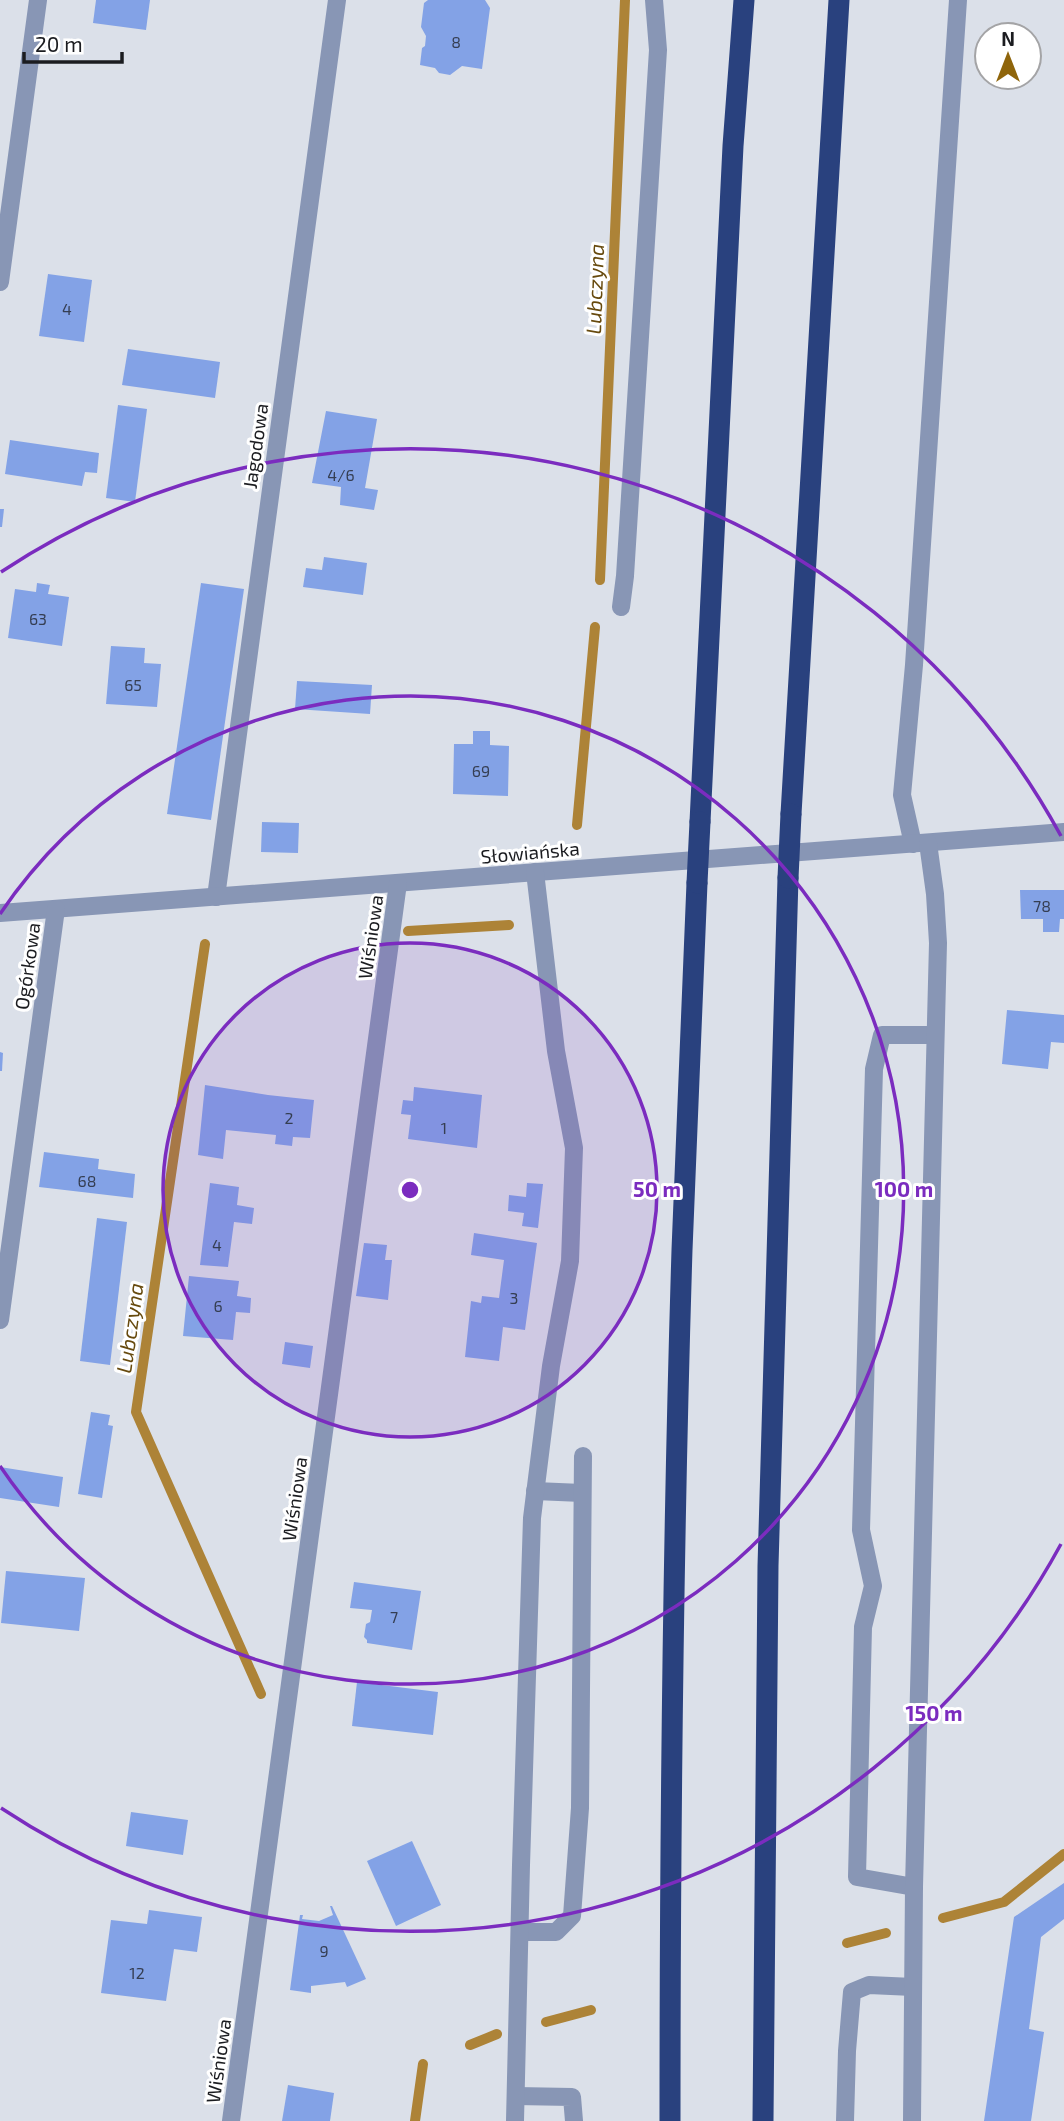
<svg xmlns="http://www.w3.org/2000/svg" width="1064" height="2121" font-family="'Exo 2',sans-serif">
  <rect width="100%" height="100%" fill="#dbe0e9"/>
  <g fill="none" stroke-linecap="round" stroke-linejoin="round">
    <!-- stream -->
    <g stroke="#ad8337" stroke-width="10">
      <polyline points="600,580 625,0"/>
      <polyline points="577,825 595,627"/>
      <polyline points="408,931 509,925"/>
      <polyline points="205,944 136,1412 261,1694"/>
      <polyline points="943,1918 1004,1902 1064,1854"/>
      <polyline points="847,1943 886,1933"/>
      <polyline points="546,2022 591,2010"/>
      <polyline points="470,2045 497,2034"/>
      <polyline points="415,2121 423,2064"/>
    </g>
  </g>
  <!-- building -->
  <g fill="#83a2e6">
    <polygon points="96,0 150,0 146,30 93,23"/>
    <polygon points="428,0 485,0 490,8 482,69 462,66 450,75 439,73 435,68 420,65 422,48 425,46 426,36 421,27 424,3"/>
    <polygon points="48,274 92,280 84,342 39,336"/>
    <polygon points="128,349 220,362 215,398 122,385"/>
    <polygon points="118,405 147,409 135,502 106,498"/>
    <polygon points="326,411 377,419 365,488 378,490 374,510 340,505 341,487 312,483"/>
    <polygon points="10,440 99,453 97,473 85,472 82,486 5,474"/>
    <polygon points="0,509 4,509 2,527 0,527"/>
    <polygon points="324,557 367,563 363,595 303,587 306,568 322,570"/>
    <polygon points="37,583 50,585 48,594 69,597 62,646 8,638 15,589 36,592"/>
    <polygon points="201,583 244,589 211,820 167,814"/>
    <polygon points="111,646 145,648 144,663 161,664 157,707 106,704"/>
    <polygon points="297,681 372,685 370,714 295,709"/>
    <polygon points="473,731 490,731 490,745 509,746 508,796 453,794 454,744 473,744"/>
    <polygon points="262,822 299,823 298,853 261,852"/>
    <polygon points="1020,890 1064,890 1064,919 1060,919 1059,932 1043,932 1043,919 1021,919"/>
    <polygon points="1007,1010 1064,1015 1064,1043 1051,1042 1048,1069 1002,1064"/>
    <polygon points="0,1052 3,1053 2,1071 0,1071"/>
    <polygon points="205,1085 268,1095 314,1100 310,1138 293,1137 292,1146 275,1144 276,1135 226,1130 223,1159 198,1155"/>
    <polygon points="414,1087 482,1095 477,1148 408,1139 411,1115 401,1114 403,1100 413,1101"/>
    <polygon points="44,1152 99,1159 98,1169 135,1174 133,1198 39,1187"/>
    <polygon points="210,1183 239,1187 237,1205 254,1208 252,1224 234,1222 228,1267 200,1265"/>
    <polygon points="527,1183 543,1184 538,1228 522,1226 524,1213 508,1211 509,1195 526,1197"/>
    <polygon points="97,1218 127,1222 110,1365 80,1361"/>
    <polygon points="474,1233 537,1243 525,1330 503,1327 499,1361 465,1357 471,1301 481,1303 482,1296 499,1298 504,1260 471,1255"/>
    <polygon points="364,1243 387,1245 385,1260 392,1260 388,1300 356,1296"/>
    <polygon points="189,1276 239,1281 237,1296 251,1298 250,1313 236,1312 233,1340 183,1336"/>
    <polygon points="285,1342 313,1346 310,1368 282,1364"/>
    <polygon points="91,1412 110,1415 108,1425 113,1426 102,1498 78,1494"/>
    <polygon points="0,1467 63,1477 59,1507 0,1498"/>
    <polygon points="6,1571 85,1578 79,1631 1,1623"/>
    <polygon points="354,1582 421,1591 412,1650 367,1643 367,1640 364,1637 366,1624 370,1622 372,1610 350,1608"/>
    <polygon points="357,1682 438,1692 433,1735 352,1726"/>
    <polygon points="131,1812 188,1820 183,1855 126,1846"/>
    <polygon points="412,1841 441,1905 396,1926 367,1861"/>
    <polygon points="1064,1883 1064,1919 1041,1937 1029,2029 1044,2032 1031,2121 984,2121 1014,1917"/>
    <polygon points="330,1906 332,1906 366,1979 347,1987 345,1982 311,1986 311,1993 290,1990 300,1915 303,1915 302,1919 319,1921 333,1915"/>
    <polygon points="149,1910 202,1917 197,1952 174,1949 166,2001 101,1993 111,1920 147,1924"/>
    <polygon points="288,2085 334,2093 330,2121 282,2121"/>
  </g>
  <g fill="none" stroke-linecap="round" stroke-linejoin="round">
    <!-- minor -->
    <g stroke="#8896b5" stroke-width="18">
      <polyline points="0,282 38,0"/>
      <polyline points="621,607 625,576 658,50 654,0"/>
      <polyline points="913,844 902,795 914,665 958,0"/>
      <polyline points="216,897 337,0"/>
      <polyline points="0,913 1064,832"/>
      <polyline points="0,1320 56,909"/>
      <polyline points="535,1491 582,1493"/>
      <polyline points="914,1887 857,1877 863,1627 873,1586 861,1530 874,1069 882,1035 935,1035"/>
      <polyline points="520,1932 556,1932 572,1916 580,1808 583,1456"/>
      <polyline points="516,2096 572,2097 574,2121"/>
      <polyline points="231,2121 398,883"/>
      <polyline points="515,2121 521,1865 532,1518 551,1366 570,1261 574,1148 556,1051 535,872"/>
      <polyline points="845,2121 847,2051 852,1992 869,1985 913,1987"/>
      <polyline points="912,2121 914,1887 938,943 935,894 928,843"/>
    </g>
    <!-- highway -->
    <g stroke="#29417e" stroke-width="21">
      <polyline points="791,814 839,0"/>
      <polyline points="700,822 733,146 744,0"/>
      <path d="M670 2121C670 1831 673 1540 682 1250 686 1128 692 1006 697 883"/>
      <polyline points="763,2121 768,1566 788,878"/>
    </g>
    <!-- highway-bridge -->
    <g stroke="#29417e" stroke-width="21">
      <polyline points="788,878 791,814"/>
      <polyline points="697,883 700,822"/>
    </g>
  </g>
  <!-- distance rings -->
  <circle cx="410" cy="1190" r="247" fill="#7b2cbf" fill-opacity=".12"/>
  <g fill="none" stroke="#7b2cbf" stroke-width="3.5">
    <circle cx="410" cy="1190" r="247"/>
    <path d="M0 914A494 494 0 1 1 0 1466"/>
    <path d="M1061 1544A741 741 0 0 1 1 1808M1 572A741 741 0 0 1 1061 836"/>
  </g>
  <g text-anchor="middle" dominant-baseline="central" stroke-width="6" stroke-linejoin="round" paint-order="stroke">
    <!-- number labels -->
    <g font-size="16" fill="#353e52">
      <text x="456" y="41">8</text>
      <text x="67" y="308">4</text>
      <text x="341" y="474">4/6</text>
      <text x="38" y="618">63</text>
      <text x="133" y="684">65</text>
      <text x="481" y="770">69</text>
      <text x="1042" y="905">78</text>
      <text x="289" y="1117">2</text>
      <text x="444" y="1127">1</text>
      <text x="87" y="1180">68</text>
      <text x="217" y="1244">4</text>
      <text x="514" y="1297">3</text>
      <text x="218" y="1305">6</text>
      <text x="394" y="1616">7</text>
      <text x="324" y="1950">9</text>
      <text x="137" y="1972">12</text>
    </g>
    <!-- street labels -->
    <g font-size="19" fill="#1b1c20" stroke="#fff">
      <text transform="translate(255 446) rotate(-82)">Jagodowa</text>
      <text transform="translate(530 852) rotate(-5)">Słowiańska</text>
      <text transform="translate(370 937) rotate(-82)">Wiśniowa</text>
      <text transform="translate(27 966) rotate(-82)">Ogórkowa</text>
      <text transform="translate(294 1499) rotate(-82)">Wiśniowa</text>
      <text transform="translate(218 2061) rotate(-82)">Wiśniowa</text>
    </g>
    <!-- water labels -->
    <g font-size="21" font-style="italic" fill="#674a0e" stroke="#fff">
      <text transform="translate(594 289) rotate(-88)">Lubczyna</text>
      <text transform="translate(129 1328) rotate(-82)">Lubczyna</text>
    </g>
  </g>
  <circle cx="410" cy="1190" r="10" fill="#7b2cbf" stroke="#fff" stroke-width="3.5"/>
  <g font-size="21" text-anchor="middle" font-weight="bold" fill="#7b2cbf" stroke="#fff" stroke-width="6" stroke-linejoin="round" paint-order="stroke">
    <text x="657" y="1197">50 m</text>
    <text x="904" y="1197">100 m</text>
    <text x="934" y="1721">150 m</text>
  </g>
  <!-- north arrow -->
  <g transform="translate(1008 56)"><circle r="33" fill="#ffffff" stroke="#a4a4a6" stroke-width="2"/>
  <path d="M0-5L12 26L0 18L-12 26Z" fill="#8f650b"/>
  <text y="-10" font-size="19" font-weight="bold" text-anchor="middle" fill="#1b1c20">N</text>
  </g>
  <!-- scale -->
  <path d="M24 52v10h98v-10" fill="none" stroke="#1b1c20" stroke-width="3.5"/>
  <text x="35" y="52" font-size="21" fill="#1b1c20" stroke="#ffffff" stroke-width="5" paint-order="stroke">20 m</text>
</svg>
